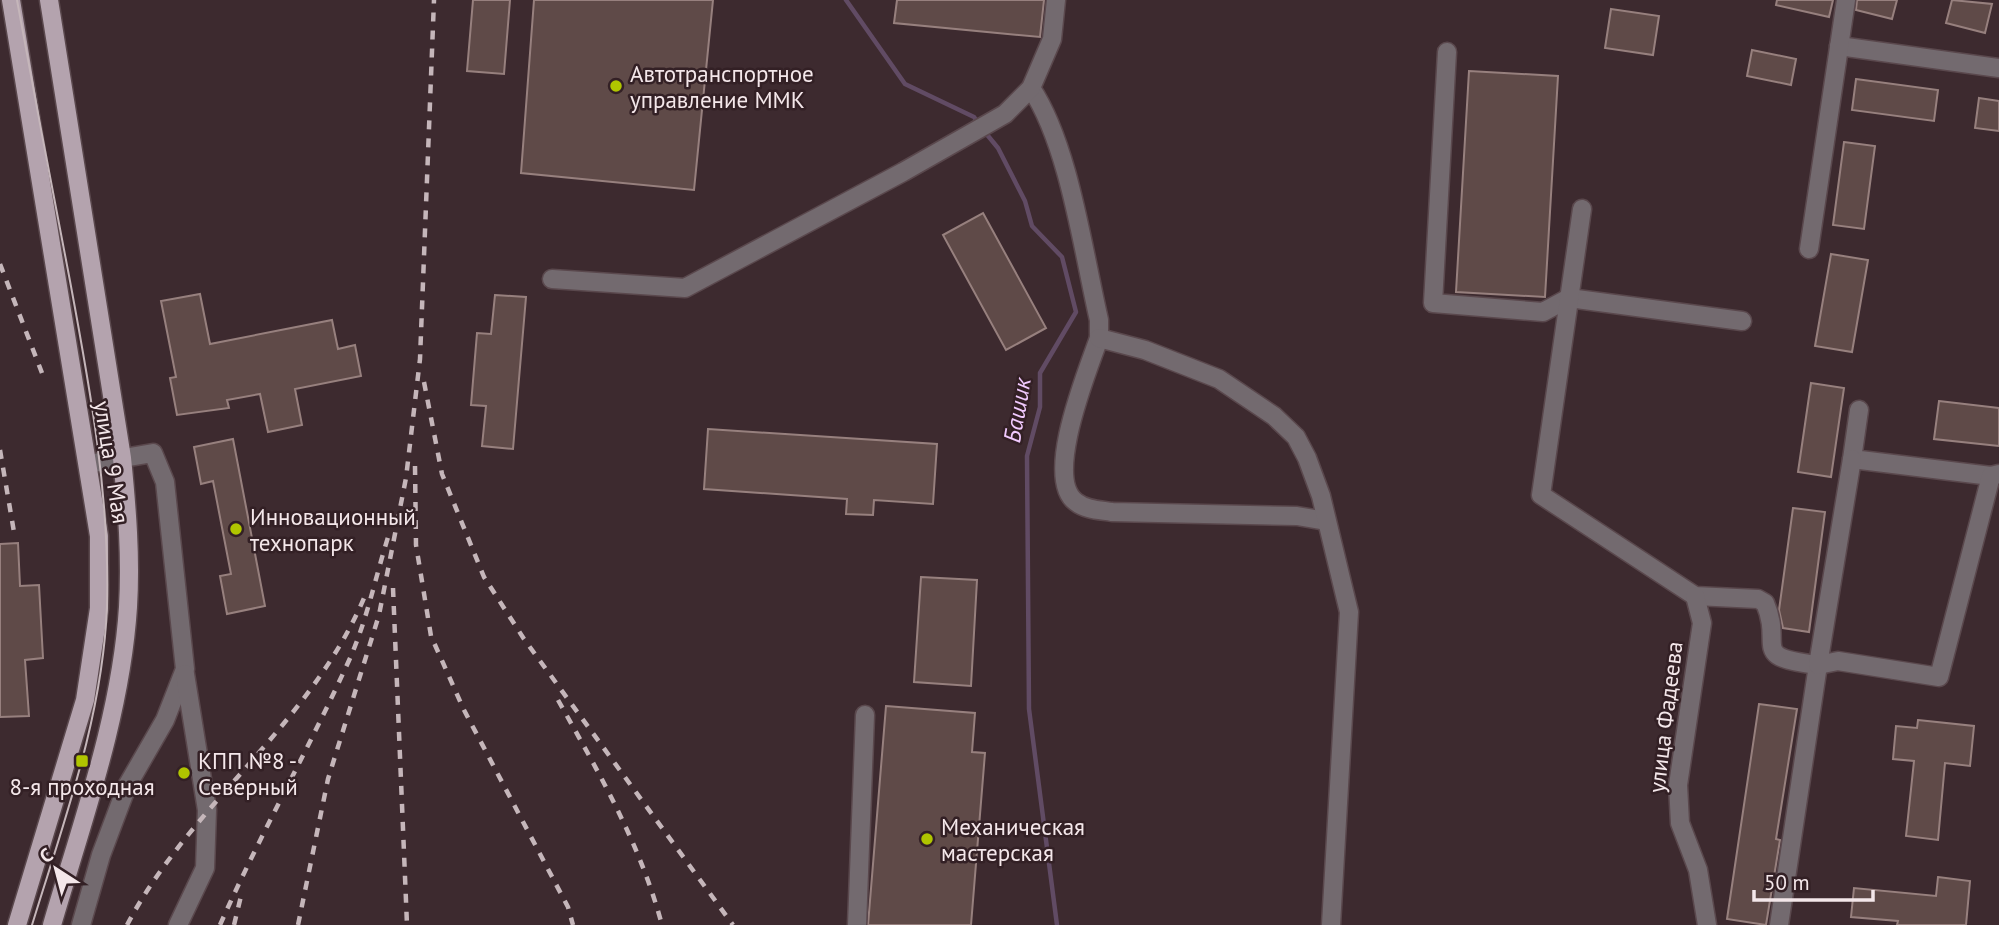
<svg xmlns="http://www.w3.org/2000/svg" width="1999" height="925" font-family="'PT Sans',sans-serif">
  <rect width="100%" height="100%" fill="#3d2a2f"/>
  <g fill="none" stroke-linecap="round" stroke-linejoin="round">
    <!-- stream -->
    <g stroke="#614b64" stroke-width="4.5">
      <polyline points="846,0 905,84 974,117 979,124"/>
      <polyline points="984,131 998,148 1025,201 1032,226 1062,257 1076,312 1040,373 1040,407 1027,456 1029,709 1057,925"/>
    </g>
  </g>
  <!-- building -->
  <g fill="#5f4a48" stroke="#97807e" stroke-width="2">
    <polygon points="473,0 510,0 504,74 467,71"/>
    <polygon points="534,0 713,0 694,190 521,173"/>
    <polygon points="897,0 1044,0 1040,37 894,23"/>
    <polygon points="1777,0 1833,0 1829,17 1776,5"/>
    <polygon points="1857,0 1897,0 1892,19 1856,10"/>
    <polygon points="1952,0 1992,4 1985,33 1946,23"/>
    <polygon points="1611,9 1659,16 1653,55 1605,48"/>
    <polygon points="1752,50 1796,59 1791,85 1747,76"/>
    <polygon points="1469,71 1558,76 1545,297 1456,292"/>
    <polygon points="1856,79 1938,90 1934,121 1852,110"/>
    <polygon points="1979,98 1999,101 1999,131 1975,128"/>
    <polygon points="1844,142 1875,146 1864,229 1833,225"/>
    <polygon points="983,213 1046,328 1006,350 943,235"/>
    <polygon points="1831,254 1868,260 1852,352 1815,346"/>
    <polygon points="200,294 210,344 332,320 338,349 355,345 361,376 295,389 302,425 268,432 260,394 227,400 229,408 177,415 170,378 176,377 161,301"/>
    <polygon points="495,295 526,297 513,449 482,446 486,406 471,405 477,333 491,334"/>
    <polygon points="1811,383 1844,388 1831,477 1798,472"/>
    <polygon points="1939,401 1999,408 1999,446 1934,439"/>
    <polygon points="708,429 937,444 933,504 874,500 873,515 846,514 847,499 704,489"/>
    <polygon points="233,439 265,606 227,614 220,576 231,574 213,481 201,484 194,447"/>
    <polygon points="1793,508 1825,512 1809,632 1783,628 1779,610"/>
    <polygon points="18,543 20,586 39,585 43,658 25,660 29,716 0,717 0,544"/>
    <polygon points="921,577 977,580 971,686 914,682"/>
    <polygon points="1759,704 1797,709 1776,839 1780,840 1766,925 1727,919"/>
    <polygon points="886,706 975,713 972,752 985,753 971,925 868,925"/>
    <polygon points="1918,720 1974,726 1970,766 1945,763 1938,840 1906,836 1914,761 1893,759 1896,726 1917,728"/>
    <polygon points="1938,877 1970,881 1966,925 1897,925 1898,921 1851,917 1854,888 1936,896"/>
  </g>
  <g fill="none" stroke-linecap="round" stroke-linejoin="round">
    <defs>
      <g id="minor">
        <polyline points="1839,46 1999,68"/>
        <polyline points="1447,52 1433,303 1543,312 1569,298 1742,321"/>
        <path d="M1031 88C1069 145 1083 251 1099 320V338C1088 370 1043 478 1076 502 1086 510 1100 510 1112 512L1297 516 1326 521"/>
        <path d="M1582 209 1541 495 1695 596 1758 599 1765 603C1784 647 1748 657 1818 665L1779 925"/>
        <polyline points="1809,249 1846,0"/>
        <polyline points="552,279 685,288 903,172 1005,114 1031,88 1052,39 1056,0"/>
        <polyline points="1099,338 1145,350 1219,379 1274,416 1296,437 1307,458 1321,496 1349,612 1331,925"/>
        <polyline points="1859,410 1852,459 1991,476"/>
        <polyline points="1852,459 1818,665 1838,661 1939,677 1991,476 1999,474"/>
        <polyline points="1695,596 1702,623 1678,785 1680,823 1698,870 1707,925"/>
        <polyline points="81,925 101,855 127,786 165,720 185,669 165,482 153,453 88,464"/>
        <polyline points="178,925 205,868 207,810 185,674"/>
        <polyline points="857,925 865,715"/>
      </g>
      <g id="major">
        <polyline points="11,0 99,536 99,608 85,700 17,925"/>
        <path d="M49 0 122 458C127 508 131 557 128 607 121 716 82 822 52 925"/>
      </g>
    </defs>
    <!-- minor casing -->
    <use href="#minor" stroke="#5a484d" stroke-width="21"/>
    <!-- major casing -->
    <use href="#major" stroke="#5a484d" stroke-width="21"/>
    <!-- minor -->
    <use href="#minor" stroke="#736a6f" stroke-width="18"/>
    <!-- major -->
    <use href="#major" stroke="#b4a3ae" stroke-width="18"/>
    <!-- tram -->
    <path stroke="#c5b6ba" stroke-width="2" d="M17 0C34 94 52 187 70 281 90 388 110 496 107 606 103 716 64 821 32 925"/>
    <!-- rail -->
    <g stroke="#c5b6ba" stroke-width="4.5" stroke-dasharray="9 9" stroke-linecap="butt">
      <polyline points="0,264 42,373"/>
      <polyline points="424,382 442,474 484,577 524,639 733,925"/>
      <polyline points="0,450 15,538"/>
      <polyline points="415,466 416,545 431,636 464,710 568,907 573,925"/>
      <polyline points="393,588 407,925"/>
      <path d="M558 700C599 773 640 843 662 925"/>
      <path d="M127 925C191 804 310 725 364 598"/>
      <path d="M220 925C259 837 306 754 346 667 367 623 375 577 390 531"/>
      <polyline points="234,925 241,896"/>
      <polyline points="298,925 328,779 379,615 406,478 420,359 434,0"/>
    </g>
  </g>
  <!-- markers -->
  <g fill="#b0c500" stroke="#332025" stroke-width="2.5">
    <circle cx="616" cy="86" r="7"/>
    <circle cx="236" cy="529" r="7"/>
    <rect x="75" y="754" width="14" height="14" rx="3.5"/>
    <circle cx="184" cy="773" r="7"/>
    <circle cx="927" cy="839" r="7"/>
  </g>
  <g text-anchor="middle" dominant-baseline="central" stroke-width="5" stroke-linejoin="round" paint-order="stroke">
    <!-- poi labels -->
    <g font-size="23" fill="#f4e7ea" stroke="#332025" text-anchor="start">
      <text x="630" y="73">Автотранспортное<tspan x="630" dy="26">управление ММК</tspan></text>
      <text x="250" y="516">Инновационный<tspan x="250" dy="26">технопарк</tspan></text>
      <text x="198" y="760">КПП №8 -<tspan x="198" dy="26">Северный</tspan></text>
      <text x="82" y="786" text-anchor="middle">8-я проходная</text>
      <text x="941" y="826">Механическая<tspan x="941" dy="26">мастерская</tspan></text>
    </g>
    <!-- street labels -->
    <g font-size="23" fill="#f4e7ea" stroke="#332025">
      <text transform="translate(112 462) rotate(81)">улица 9 Мая</text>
      <text transform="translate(1665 717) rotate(-83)">улица Фадеева</text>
    </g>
    <!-- water labels -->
    <g font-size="24" font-style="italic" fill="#f1cafe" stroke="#332025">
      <text transform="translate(1017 410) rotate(-80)">Башик</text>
    </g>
  </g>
  <!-- north arrow -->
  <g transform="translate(56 869) rotate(324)" stroke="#332025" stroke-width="5" paint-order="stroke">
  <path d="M0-5L12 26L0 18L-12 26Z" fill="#f4e7ea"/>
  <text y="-10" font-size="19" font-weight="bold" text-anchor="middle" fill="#f4e7ea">С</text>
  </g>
  <!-- scale -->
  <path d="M1754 890v10h119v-10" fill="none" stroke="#f4e7ea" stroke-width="3.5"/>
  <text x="1764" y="890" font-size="21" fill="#f4e7ea" stroke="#332025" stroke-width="5" paint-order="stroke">50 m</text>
</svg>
